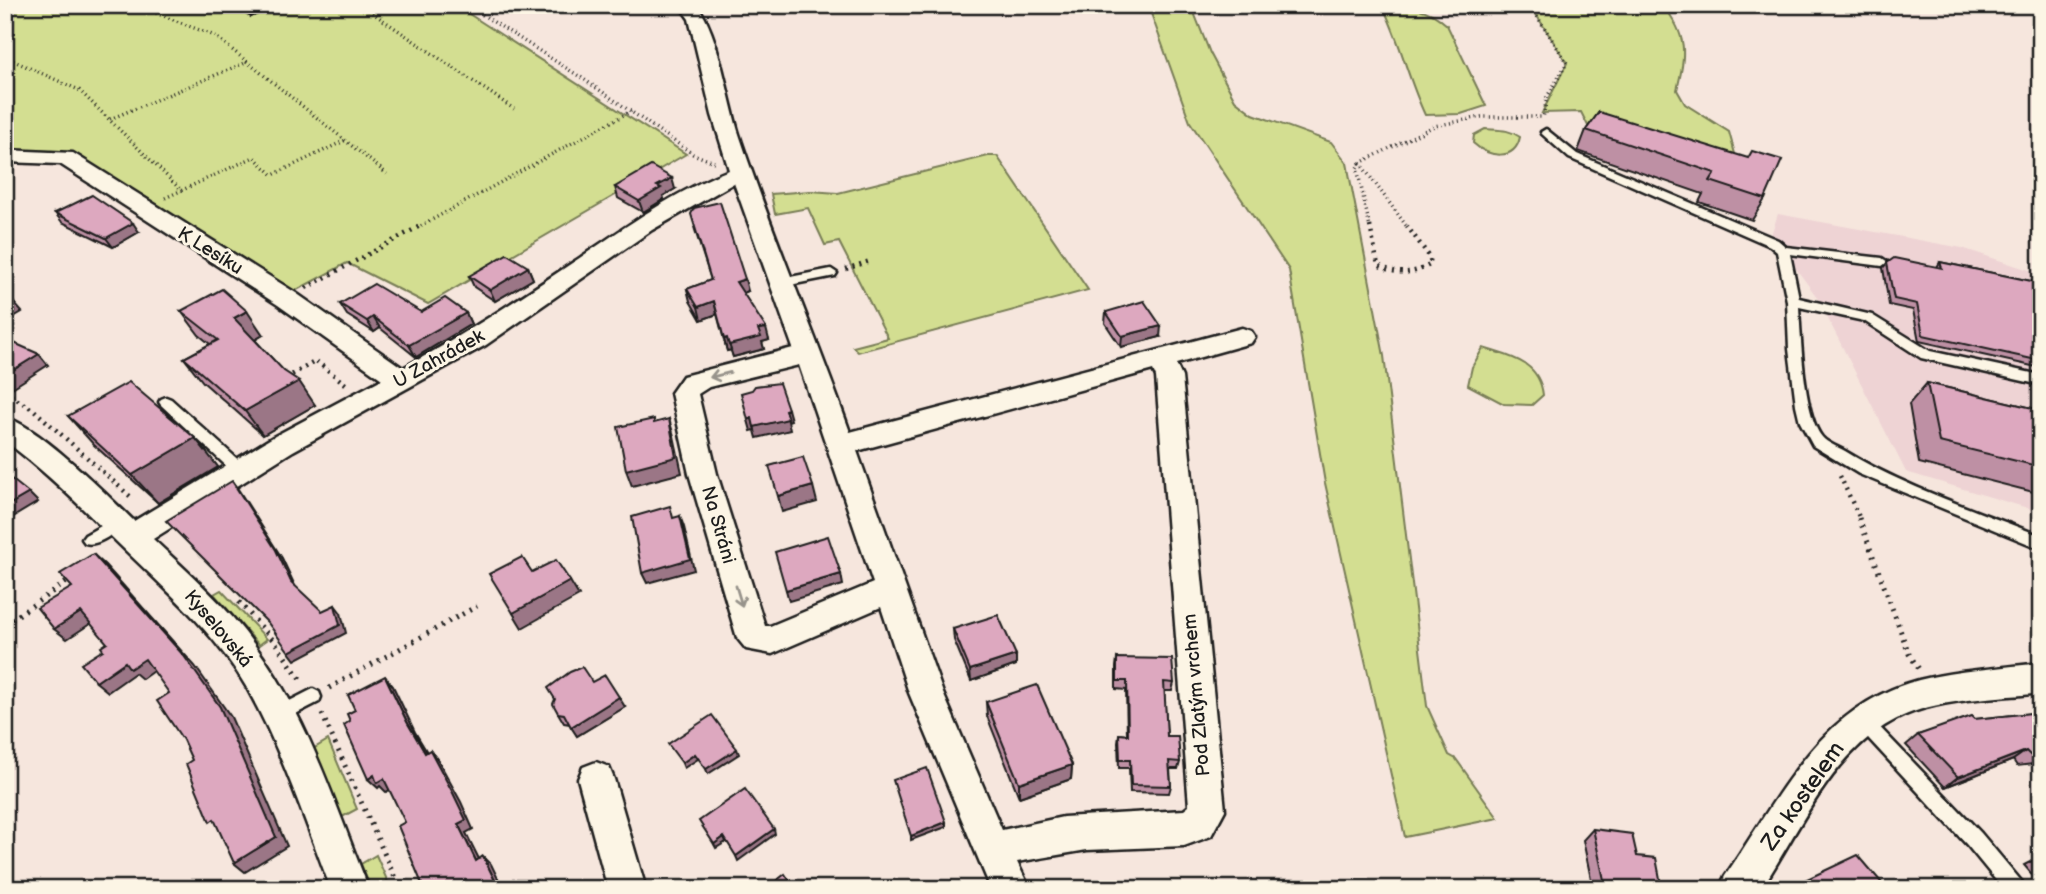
<svg xmlns="http://www.w3.org/2000/svg" width="2046" height="894" font-family="'Balsamiq Sans',sans-serif">
  <rect width="100%" height="100%" fill="#f6e6dd"/>
  <filter id="ink" filterUnits="userSpaceOnUse"><feTurbulence type="fractalNoise" baseFrequency=".0143" numOctaves="2"/><feDisplacementMap in="SourceGraphic" scale="14" xChannelSelector="R" yChannelSelector="G"/><feConvolveMatrix kernelMatrix="1 2 1 2 8 2 1 2 1" color-interpolation-filters="sRGB"/></filter>
  <g filter="url(#ink)">
    <!-- built -->
    <polygon fill="#eed3d4" points="1778,214 1962,248 2041,274 2041,512 1906,472 1817,297 1771,235"/>
    <!-- green -->
    <g fill="#d3de91" stroke="#787d56" stroke-width="2">
      <polygon points="5,5 455,5 686,154 428,304 347,263 293,292 73,154 5,151"/>
      <polygon points="1148,5 1191,5 1210,53 1235,100 1253,114 1331,142 1347,163 1384,356 1427,706 1449,755 1456,759 1498,818 1405,837 1325,483 1289,270 1190,122"/>
      <path d="M1382 5C1407 5 1428 7 1447 25L1486 106 1461 114 1425 115C1408 79 1400 40 1382 5Z"/>
      <path d="M1530 5H1663C1688 37 1686 53 1677 90L1685 104 1729 132 1740 172 1591 132 1581 112 1542 113 1567 63Z"/>
      <path d="M1485 129C1499 130 1509 129 1520 137 1515 162 1488 157 1473 143L1474 135Z"/>
      <polygon points="988,156 997,156 1088,290 858,352 853,347 888,338 839,242 825,245 808,208 775,214 771,194 810,191 838,193"/>
      <path d="M1483 348C1511 357 1539 361 1543 395L1532 405 1504 404 1468 385 1472 367Z"/>
      <polygon points="221,590 267,639 259,645 214,594"/>
      <polygon points="328,740 357,809 342,817 313,749"/>
      <polygon points="376,855 391,889 371,889 361,864"/>
    </g>
    <g fill="none" stroke-linecap="round" stroke-linejoin="round">
      <defs>
        <g id="lane">
          <path d="M1546 129 1577 154 1778 240 1786 247 1882 258 1888 262 1882 266 1790 254 1799 298 1872 315 1930 351 2041 375V385L1921 358 1864 321 1799 307C1801 338 1803 413 1822 437 1827 443 1838 447 1845 451 1902 486 1978 511 2041 536V549L1859 474 1813 446 1800 422 1796 405 1789 349 1787 301 1777 252 1770 246 1569 158 1542 134 1541 132Z"/>
          <polygon points="831,269 837,273 835,276 780,287 774,283 780,279"/>
          <polygon points="166,397 171,399 245,466 247,470 245,474 235,474 161,405 159,402 161,399"/>
          <path d="M117 517 122 519 124 523 122 527C112 534 97 547 85 543L82 539 85 535Z"/>
          <polygon points="313,689 319,692 321,697 319,702 284,720 278,723 272,720 269,715 272,710"/>
          <polygon points="1863,713 1869,716 1981,833 2022,882 2024,889 2003,889 1967,845 1857,726 1854,721 1857,716"/>
        </g>
        <g id="street">
          <path d="M679 5H697C720 36 727 98 740 137 773 236 815 333 850 432L1242 328 1251 331 1255 337 1251 343 1176 364 1182 377 1225 810 1211 836 1184 846 1087 850 1017 862 1030 889H991L909 693 881 607 772 654 746 649 737 638 689 474 671 393 683 376 793 348 734 183 652 230 486 345 293 451 153 539C189 573 227 606 256 647 309 718 336 808 369 889H331C305 821 282 751 247 688 215 632 165 589 120 545 83 509 47 472 5 441V417C41 428 105 493 134 521L273 437 382 379 278 305 60 164 5 162V150L73 153 296 293 403 368C466 334 521 297 581 257 628 225 676 191 729 170L712 115 689 19ZM799 365 873 583 770 626H765L717 474 698 394 709 387ZM1153 370 1156 377 1189 806 1184 810 1063 817 1002 830 943 693 857 451Z"/>
          <path d="M2041 663V693C1999 698 1953 698 1913 712 1837 739 1802 827 1761 889H1719L1725 876C1780 797 1818 707 1919 680 1959 670 2000 668 2041 663Z"/>
          <polygon points="596,762 609,767 614,779 646,889 608,889 578,779 583,767"/>
        </g>
      </defs>
      <!-- lane casing -->
      <use href="#lane" stroke="#1c1c1c" stroke-width="5"/>
      <!-- street casing -->
      <use href="#street" stroke="#1c1c1c" stroke-width="5"/>
      <!-- path-far2 -->
      <g stroke="#1c1c1c" stroke-width="3.5" stroke-dasharray="1 3.5" stroke-linecap="butt">
        <polyline points="135,5 215,36 387,174"/>
        <polyline points="361,5 514,109"/>
        <polyline points="467,5 582,78 693,154 714,162"/>
        <polyline points="1530,5 1567,63 1547,97 1543,118"/>
        <polyline points="5,57 79,90 182,191"/>
        <polyline points="110,119 247,62"/>
        <polyline points="1360,163 1408,228"/>
        <polyline points="1360,163 1357,168 1370,228"/>
        <polyline points="1360,163 1434,126 1481,117 1542,117"/>
        <polyline points="165,198 254,157 273,175 346,140"/>
        <polyline points="417,228 631,111"/>
      </g>
      <!-- path-far1 -->
      <g stroke="#1c1c1c" stroke-width="4.5" stroke-dasharray="2 5" stroke-linecap="butt">
        <path d="M1370 226 1378 265C1396 275 1413 275 1431 264L1429 256 1407 226"/>
        <polyline points="846,269 870,261"/>
        <polyline points="306,288 420,226"/>
        <polyline points="286,378 316,361 348,386"/>
        <polyline points="5,392 34,410 132,498"/>
        <polyline points="1840,476 1860,519"/>
      </g>
      <!-- path -->
      <g stroke="#1c1c1c" stroke-width="5" stroke-dasharray="2 6" stroke-linecap="butt">
        <polyline points="1859,518 1909,654 1919,669"/>
        <polyline points="239,602 274,641 303,683"/>
        <polyline points="5,624 71,579"/>
        <polyline points="329,688 477,606"/>
        <polyline points="322,714 400,889"/>
      </g>
      <!-- lane -->
      <use href="#lane" fill="#fcf5e5" fill-rule="evenodd"/>
      <!-- street -->
      <use href="#street" fill="#fcf5e5" fill-rule="evenodd"/>
    </g>
    <!-- wall -->
    <g fill="#be90a4" stroke="#1c1c1c" stroke-width="2">
      <polygon points="228,5 278,5 251,17"/>
      <polygon points="1599,112 1765,199 1752,220 1699,202 1703,194 1578,151 1586,130"/>
      <polygon points="615,187 675,189 663,196 664,199 643,212 618,198"/>
      <polygon points="55,213 139,232 113,247 62,222"/>
      <polygon points="694,227 748,291 743,293 769,340 762,342 764,349 733,357 731,350 727,351 717,314 701,320 690,301 687,289 711,280"/>
      <polygon points="1940,262 2041,283 2041,368 1919,341 1913,310 1889,305 1883,268 1887,263 1937,267"/>
      <polygon points="528,267 533,279 495,301 474,287 469,276"/>
      <polygon points="340,304 421,312 466,313 471,324 416,357 380,328 374,332 347,315"/>
      <polygon points="181,311 263,335 255,340 315,405 263,435 203,382 184,358 210,344 199,335"/>
      <polygon points="1106,312 1160,337 1121,347 1105,323"/>
      <polygon points="1927,383 2041,410 2041,494 1919,463 1909,404"/>
      <polygon points="68,416 195,438 218,467 158,503 94,445"/>
      <polygon points="953,629 1016,655 1016,665 971,681 954,640"/>
      <polygon points="1117,658 1174,683 1172,691 1164,691 1167,736 1180,762 1178,769 1170,769 1171,786 1169,793 1130,792 1129,768 1119,768 1118,742 1119,734 1127,735 1126,690 1116,689 1116,667"/>
      <polygon points="592,682 625,707 577,736 570,724 564,723 558,713"/>
      <polygon points="986,702 1072,765 1071,779 1019,797 987,716"/>
      <polygon points="2041,712 2041,763 2017,766 2013,760 1945,787 1906,745 1918,735 1975,719"/>
      <polygon points="1593,829 1637,856 1662,889 1593,889 1583,840"/>
      <polygon points="2041,859 2041,885 2024,865 2032,861"/>
    </g>
    <!-- shaded-wall -->
    <g fill="#9b7686" stroke="#1c1c1c" stroke-width="2">
      <polygon points="263,5 278,5 251,17 248,12"/>
      <polygon points="672,178 675,189 663,196 664,199 643,212 639,201 657,186"/>
      <polygon points="133,223 139,232 113,247 106,238"/>
      <polygon points="528,267 533,279 495,301 490,290"/>
      <polygon points="745,279 748,291 739,295 736,282"/>
      <polygon points="7,295 22,312 5,322 5,296"/>
      <polygon points="714,301 717,314 701,320 698,307"/>
      <polygon points="247,311 263,335 251,342 234,318"/>
      <polygon points="466,313 471,324 416,357 409,345"/>
      <polygon points="373,317 380,328 374,332 367,321"/>
      <polygon points="1161,326 1160,337 1121,347 1122,336"/>
      <polygon points="766,328 769,340 762,342 764,349 733,357 729,345 758,329"/>
      <polygon points="727,338 731,350 727,351 724,339"/>
      <polygon points="39,354 48,365 9,390 5,385 5,375"/>
      <polygon points="299,381 315,405 263,435 245,411"/>
      <polygon points="788,409 791,420 788,421 790,430 757,438 754,427"/>
      <polygon points="752,418 755,430 751,431 748,420"/>
      <polygon points="669,419 674,436 682,473 632,486 626,470"/>
      <polygon points="195,438 218,467 158,503 132,475"/>
      <polygon points="232,481 238,489 282,558 297,590 291,582"/>
      <polygon points="813,486 817,502 782,512 778,496"/>
      <polygon points="29,493 38,502 5,522 5,507"/>
      <polygon points="680,516 684,527 694,570 647,583 642,573"/>
      <polygon points="93,554 105,565 195,666 231,717 287,846 245,872 234,863 276,837"/>
      <polygon points="841,574 843,585 789,601 786,590"/>
      <polygon points="570,581 579,596 522,628 513,613"/>
      <polygon points="335,605 341,613 346,633 295,660 289,652"/>
      <polygon points="81,612 93,622 67,639 54,629"/>
      <polygon points="1016,655 1016,665 971,681 970,670"/>
      <polygon points="145,659 156,669 142,679 135,673 108,692 96,682 125,662"/>
      <polygon points="385,676 393,686 415,732 433,762 425,753 407,722"/>
      <polygon points="619,697 625,707 577,736 571,727"/>
      <polygon points="737,749 739,754 708,774 706,769"/>
      <polygon points="430,750 438,760 461,802 473,829 466,833 484,869 476,861 458,824"/>
      <polygon points="2026,751 2013,760 1945,787 1958,777"/>
      <polygon points="695,754 698,759 684,768 682,763"/>
      <polygon points="1072,765 1071,779 1019,797 1019,783"/>
      <polygon points="374,775 384,779 393,788 386,792 380,786 378,788 368,779"/>
      <polygon points="946,822 946,827 911,840 911,836"/>
      <polygon points="774,829 775,834 738,861 736,856"/>
      <polygon points="724,837 726,842 716,848 714,844"/>
      <polygon points="483,856 491,864 503,889 499,889"/>
    </g>
    <!-- building -->
    <g fill="#dda8bf" stroke="#1c1c1c" stroke-width="2">
      <polygon points="235,5 263,5 248,12"/>
      <polygon points="1599,112 1748,158 1752,151 1782,160 1765,199 1710,181 1715,173 1586,130"/>
      <polygon points="651,166 672,178 657,186 661,188 639,201 615,187"/>
      <polygon points="92,195 133,223 106,238 55,213"/>
      <polygon points="720,202 745,279 736,282 766,328 758,329 761,337 729,345 727,338 724,339 714,301 698,307 687,289 711,280 691,214 694,208"/>
      <polygon points="507,254 528,267 490,290 469,276"/>
      <polygon points="1894,258 1942,268 1940,262 2041,283 2041,361 1923,335 1917,304 1894,299 1887,263"/>
      <polygon points="374,284 421,312 445,298 466,313 409,345 373,317 367,321 340,304"/>
      <polygon points="222,289 247,311 234,318 284,371 299,381 245,411 184,358 218,340 181,311"/>
      <polygon points="5,298 13,302 5,306"/>
      <polygon points="1144,301 1161,326 1122,336 1106,312"/>
      <polygon points="5,339 39,354 5,375"/>
      <polygon points="129,382 195,438 132,475 68,416"/>
      <polygon points="779,383 788,409 785,410 788,419 754,427 752,418 748,420 741,393 752,390 755,386"/>
      <polygon points="1927,383 2041,410 2041,467 1939,442"/>
      <polygon points="654,419 654,423 669,419 676,457 626,470 618,427"/>
      <polygon points="803,457 813,486 778,496 769,466"/>
      <polygon points="5,474 29,493 5,507"/>
      <polygon points="232,481 276,550 291,582 322,611 335,605 340,625 289,652 268,623 166,521"/>
      <polygon points="670,506 673,518 680,516 690,559 642,573 632,517"/>
      <polygon points="828,536 841,574 786,590 775,552"/>
      <polygon points="93,554 184,656 220,707 276,837 234,863 214,819 210,822 186,764 192,760 183,740 157,701 169,693 145,659 130,669 125,662 96,682 81,664 103,650 101,647 107,643 81,612 54,629 37,608 72,587 60,574"/>
      <polygon points="522,557 532,572 556,560 570,581 513,613 489,574"/>
      <polygon points="998,615 1016,655 970,670 953,629"/>
      <polygon points="1117,658 1172,659 1174,683 1164,682 1167,736 1178,736 1180,762 1169,761 1171,786 1131,785 1130,760 1120,760 1119,734 1128,735 1127,681 1117,681"/>
      <polygon points="582,667 592,682 605,675 619,697 571,727 564,714 558,713 553,704 555,699 548,688 570,672"/>
      <polygon points="385,676 407,722 425,753 430,750 453,793 466,820 458,824 476,861 483,856 499,889 424,889 398,826 405,822 384,779 377,783 374,775 368,779 344,725 350,721 347,714 355,710 348,695"/>
      <polygon points="1037,685 1072,765 1019,783 986,702"/>
      <polygon points="2041,712 2041,755 2031,756 2026,751 1958,777 1918,735 1972,716 1975,719"/>
      <polygon points="712,715 737,749 706,769 695,754 682,763 668,744"/>
      <polygon points="927,768 946,822 911,836 893,780"/>
      <polygon points="745,789 774,829 736,856 724,837 714,844 699,821"/>
      <polygon points="1593,829 1632,834 1637,856 1656,858 1662,889 1606,889"/>
      <polygon points="1858,855 1887,889 1786,889"/>
      <polygon points="2041,859 2041,871 2032,861"/>
      <polygon points="785,874 795,889 766,889"/>
    </g>
    <!-- one-way arrows -->
    <defs><path id="oneway-shaft" d="M-6 0H5M1.5-3L5.5 0L1.5 3" fill="none" stroke-width="1.6" stroke-linecap="round" stroke-linejoin="round" transform="scale(1.75)"/></defs>
    <g stroke="#97938b">
      <use href="#oneway-shaft" transform="translate(720 375) rotate(166)"/>
      <use href="#oneway-shaft" transform="translate(739 596) rotate(73)"/>
    </g>
  </g>
  <g text-anchor="middle" dominant-baseline="central" stroke-width="6" stroke-linejoin="round" paint-order="stroke">
    <!-- street labels -->
    <g font-size="19" fill="#1c1c1c" stroke="#fcf5e5">
      <text transform="translate(210 251) rotate(32)">K Lesíku</text>
      <text transform="translate(439 359) rotate(-29)">U Zahrádek</text>
      <text transform="translate(718 525) rotate(74)">Na Stráni</text>
      <text transform="translate(218 629) rotate(50)">Kyselovská</text>
      <text transform="translate(1197 695) rotate(-95)">Pod Zlatým vrchem</text>
    </g>
    <!-- near-street labels -->
    <g font-size="23" fill="#1c1c1c" stroke="#fcf5e5">
      <text transform="translate(1803 796) rotate(-55)">Za kostelem</text>
    </g>
  </g>
  <!-- margin -->
  <rect width="2046" height="894" fill="none" stroke="#fcf5e5" stroke-width="28"/>
  <rect x="14" y="14" width="2018" height="866" fill="none" stroke="#1c1c1c" stroke-width="2.5" filter="url(#ink)"/>
</svg>
